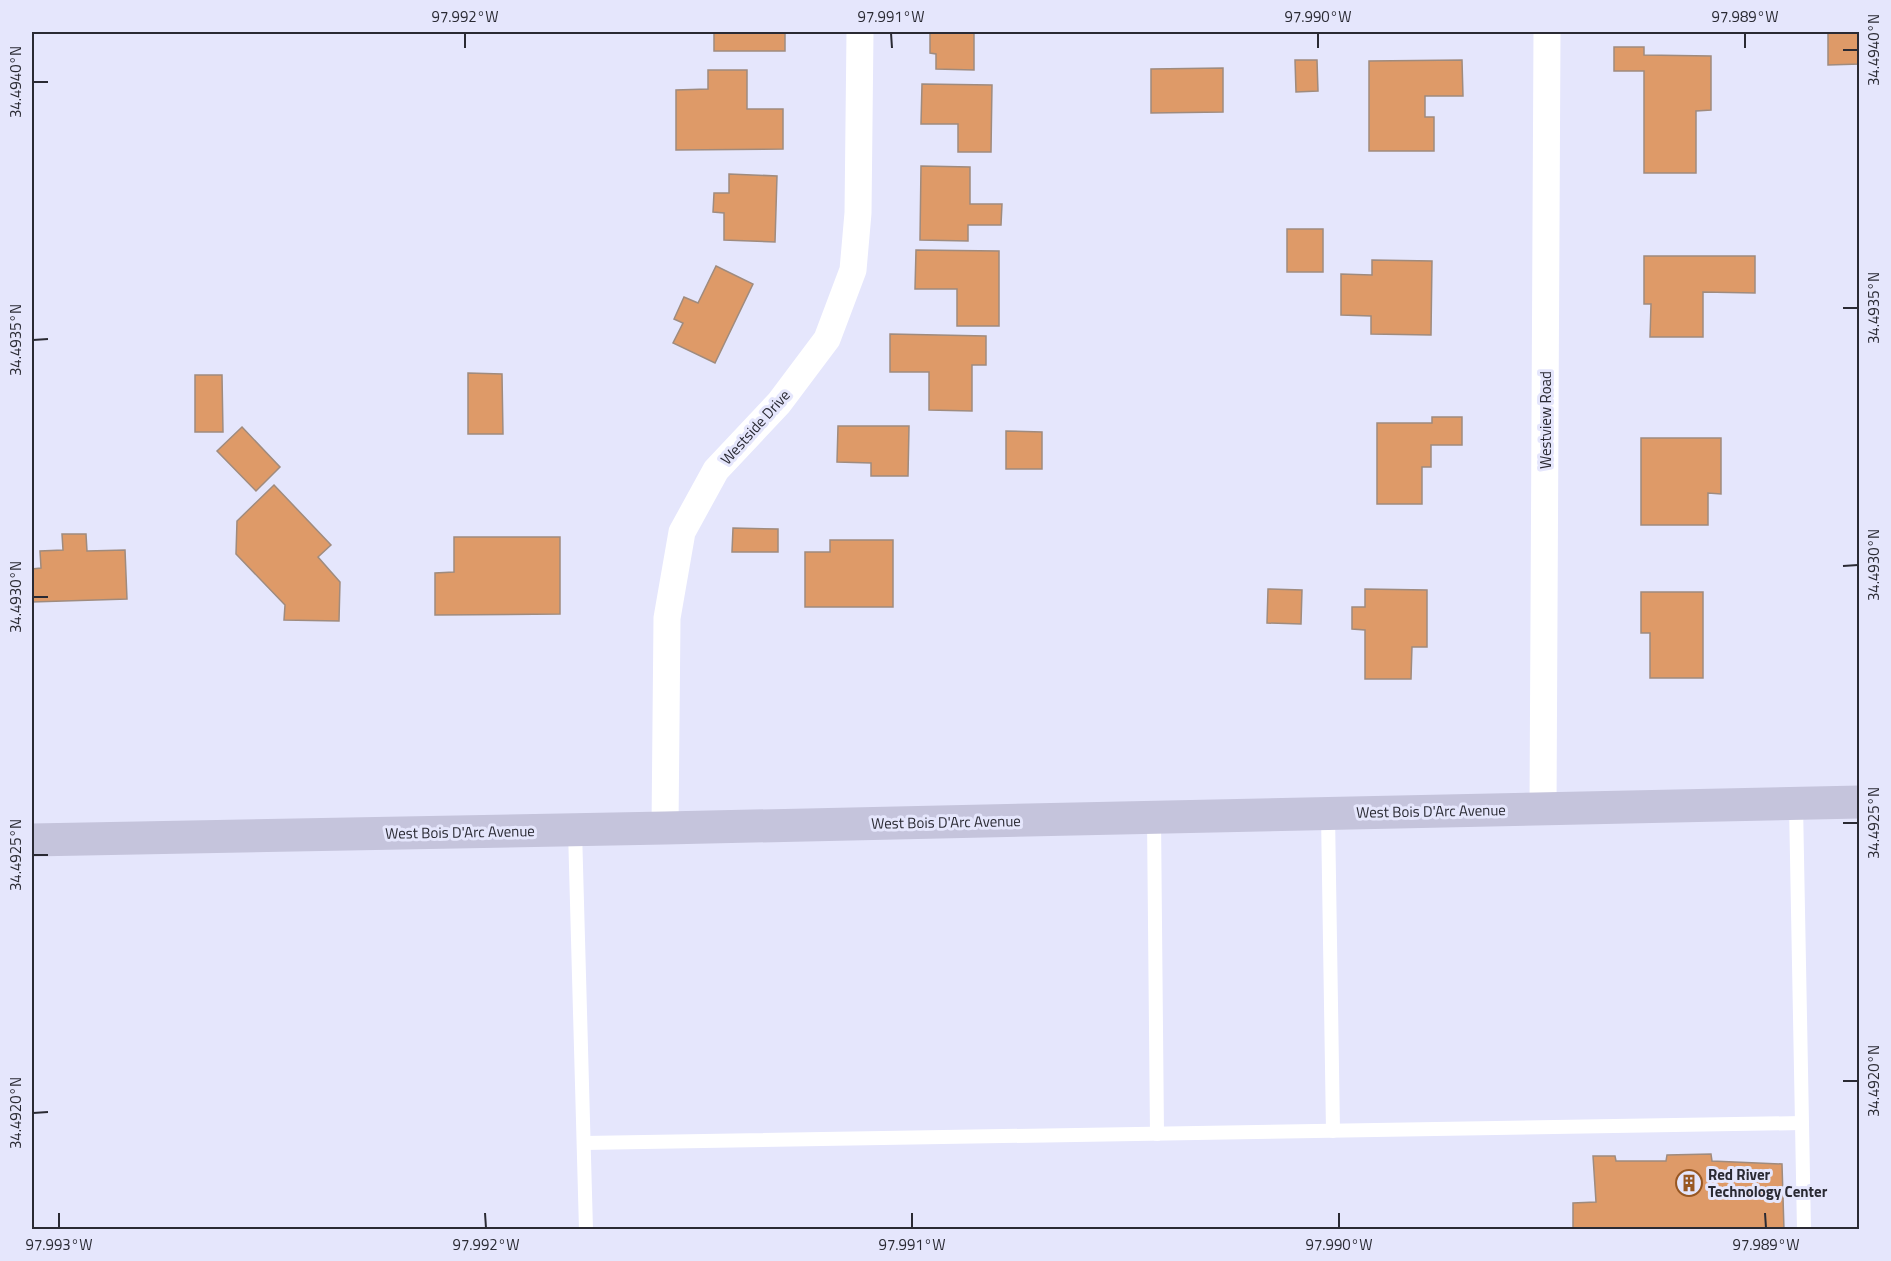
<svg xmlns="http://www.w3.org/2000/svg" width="1891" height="1261" font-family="'Titillium Web',sans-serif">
  <rect width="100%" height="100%" fill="#e5e6fc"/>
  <!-- building -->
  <g fill="#de9a68" stroke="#9f8b7e" stroke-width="1.5">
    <rect x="714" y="32" width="71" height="19"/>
    <polygon points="930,32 989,32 989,33 974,33 974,70 936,69 936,54 930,53"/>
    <polygon points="1828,32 1860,32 1860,64 1828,65"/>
    <polygon points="1614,47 1644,47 1644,55 1711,56 1711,110 1696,111 1696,173 1644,173 1644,71 1614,71"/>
    <polygon points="1295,60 1317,60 1318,91 1296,92"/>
    <polygon points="1462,60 1463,96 1425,96 1425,117 1434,117 1434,151 1369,151 1369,61"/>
    <polygon points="1223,68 1223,112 1151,113 1151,69"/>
    <polygon points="708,70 747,70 747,109 783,109 783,149 676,150 676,90 708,89"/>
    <polygon points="922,84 992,85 991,152 958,152 958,124 921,124"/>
    <polygon points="921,166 970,167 970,204 1002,204 1001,225 968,225 968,241 920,240"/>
    <polygon points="729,174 777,176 775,242 724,240 724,213 713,212 714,193 729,193"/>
    <rect x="1287" y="229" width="36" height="43"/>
    <polygon points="916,250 999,251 999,326 957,326 957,289 915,289"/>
    <polygon points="1644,256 1755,256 1755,293 1703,292 1703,337 1650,337 1651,304 1644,304"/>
    <polygon points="1372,260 1432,261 1431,335 1371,334 1371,316 1341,315 1341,274 1372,275"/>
    <polygon points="716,266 753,284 715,363 673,343 683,323 674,319 684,297 698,303"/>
    <polygon points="890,334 986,336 986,365 972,365 972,411 929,410 929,372 890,372"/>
    <polygon points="468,373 502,374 503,434 468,434"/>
    <polygon points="195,375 222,375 223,432 195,432"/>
    <polygon points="1432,417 1462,417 1462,445 1431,445 1431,467 1422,467 1422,504 1377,504 1377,423 1432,423"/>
    <polygon points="838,426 909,426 908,476 871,476 871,463 837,462"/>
    <polygon points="242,427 280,467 256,491 217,451"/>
    <polygon points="1006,431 1042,432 1042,469 1006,469"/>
    <polygon points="1641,438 1721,438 1721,494 1708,493 1708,525 1641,525"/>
    <polygon points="274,485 331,545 318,557 340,582 339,621 284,620 285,605 236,554 237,521"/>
    <polygon points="733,528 778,529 778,552 732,552"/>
    <polygon points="62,534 86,534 87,551 125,550 127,599 32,602 32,569 41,568 40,551 63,550"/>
    <polygon points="454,537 560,537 560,614 435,615 435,573 454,572"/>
    <polygon points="830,540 893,540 893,607 805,607 805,552 830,552"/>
    <polygon points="1268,589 1302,590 1301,624 1267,623"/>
    <polygon points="1365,589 1427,590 1427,647 1412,647 1411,679 1365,679 1365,630 1352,629 1352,607 1365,607"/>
    <polygon points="1641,592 1703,592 1703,678 1650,678 1650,633 1641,633"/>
    <polygon points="1711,1154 1712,1161 1782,1164 1784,1230 1573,1230 1573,1203 1596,1202 1593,1156 1615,1156 1616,1161 1666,1161 1667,1155"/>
  </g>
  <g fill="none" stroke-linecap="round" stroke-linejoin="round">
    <!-- lane -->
    <g stroke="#fff" stroke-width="14">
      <polyline points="1796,804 1804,1230"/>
      <polyline points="1328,814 1333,1131"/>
      <polyline points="1154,818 1157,1134"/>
      <polyline points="575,830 586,1230"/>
      <polyline points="584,1143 1802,1123"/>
    </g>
    <!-- street -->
    <g stroke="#fff" stroke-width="27">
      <polyline points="1543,809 1547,32"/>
      <polyline points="665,828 667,618 682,532 716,470 779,403 827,339 853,270 858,213 860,32"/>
    </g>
    <!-- secondary -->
    <polyline stroke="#c5c4dc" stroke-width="33" points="32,840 665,828 1860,802"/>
  </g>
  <!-- ticks -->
  <path fill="none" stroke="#2a2a33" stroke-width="2" d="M465 33V48M891 33 892 48M1318 33V48M1745 33V48M1843 50H1858M33 82H48M1843 308H1858M33 340 48 339M1843 566 1858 565M33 597H48M1843 823H1858M33 855H48M1843 1081H1858M33 1113 48 1112M59 1213V1228M485 1213 486 1228M912 1213V1228M1339 1213V1228M1765 1213 1766 1228"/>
  <!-- icons -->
  <defs>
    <symbol id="building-ring" viewBox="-11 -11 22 22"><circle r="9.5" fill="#e5e6fc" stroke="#985722" stroke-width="1.5"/><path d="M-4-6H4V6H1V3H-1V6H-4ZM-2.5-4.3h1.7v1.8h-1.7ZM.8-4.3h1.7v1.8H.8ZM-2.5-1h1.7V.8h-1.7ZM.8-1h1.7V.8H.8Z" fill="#985722"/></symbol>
  </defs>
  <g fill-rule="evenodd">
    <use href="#building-ring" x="1674" y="1168" width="30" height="30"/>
  </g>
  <g text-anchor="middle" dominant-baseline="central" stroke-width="6" stroke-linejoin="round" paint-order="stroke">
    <!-- street labels -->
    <g font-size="15" fill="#2a2a33" stroke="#e5e6fc">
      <text transform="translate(1545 420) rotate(-90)">Westview Road</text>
      <text transform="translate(755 427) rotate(-48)">Westside Drive</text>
      <text transform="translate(1431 811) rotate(-1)">West Bois D'Arc Avenue</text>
      <text transform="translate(946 822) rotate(-1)">West Bois D'Arc Avenue</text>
      <text transform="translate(460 832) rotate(-1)">West Bois D'Arc Avenue</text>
    </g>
    <!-- poi labels -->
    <g font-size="15" font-weight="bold" fill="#2a2a33" stroke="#e5e6fc" text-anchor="start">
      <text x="1708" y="1174">Red River<tspan x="1708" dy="17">Technology Center</tspan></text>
    </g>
  </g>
  <!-- border -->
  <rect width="1891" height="1261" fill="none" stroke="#e5e6fc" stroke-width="66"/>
  <rect x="33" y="33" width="1825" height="1195" fill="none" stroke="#2a2a33" stroke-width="2"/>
  <g font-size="15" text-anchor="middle" fill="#2a2a33">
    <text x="465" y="22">97.992°W</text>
    <text x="891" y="22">97.991°W</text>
    <text x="1318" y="22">97.990°W</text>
    <text x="1745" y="22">97.989°W</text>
    <text transform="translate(1874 50) rotate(-90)" y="5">34.4940°N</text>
    <text transform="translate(16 82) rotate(-90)" y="5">34.4940°N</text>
    <text transform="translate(1874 308) rotate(-90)" y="5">34.4935°N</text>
    <text transform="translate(16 340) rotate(-90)" y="5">34.4935°N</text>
    <text transform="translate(1874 565) rotate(-90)" y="5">34.4930°N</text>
    <text transform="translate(16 597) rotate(-90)" y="5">34.4930°N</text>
    <text transform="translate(1874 823) rotate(-90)" y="5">34.4925°N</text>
    <text transform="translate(16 855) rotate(-90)" y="5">34.4925°N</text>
    <text transform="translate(1874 1081) rotate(-90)" y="5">34.4920°N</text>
    <text transform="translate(16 1113) rotate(-90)" y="5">34.4920°N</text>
    <text x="59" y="1250">97.993°W</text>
    <text x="486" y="1250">97.992°W</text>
    <text x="912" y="1250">97.991°W</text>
    <text x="1339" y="1250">97.990°W</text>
    <text x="1766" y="1250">97.989°W</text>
  </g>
</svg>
